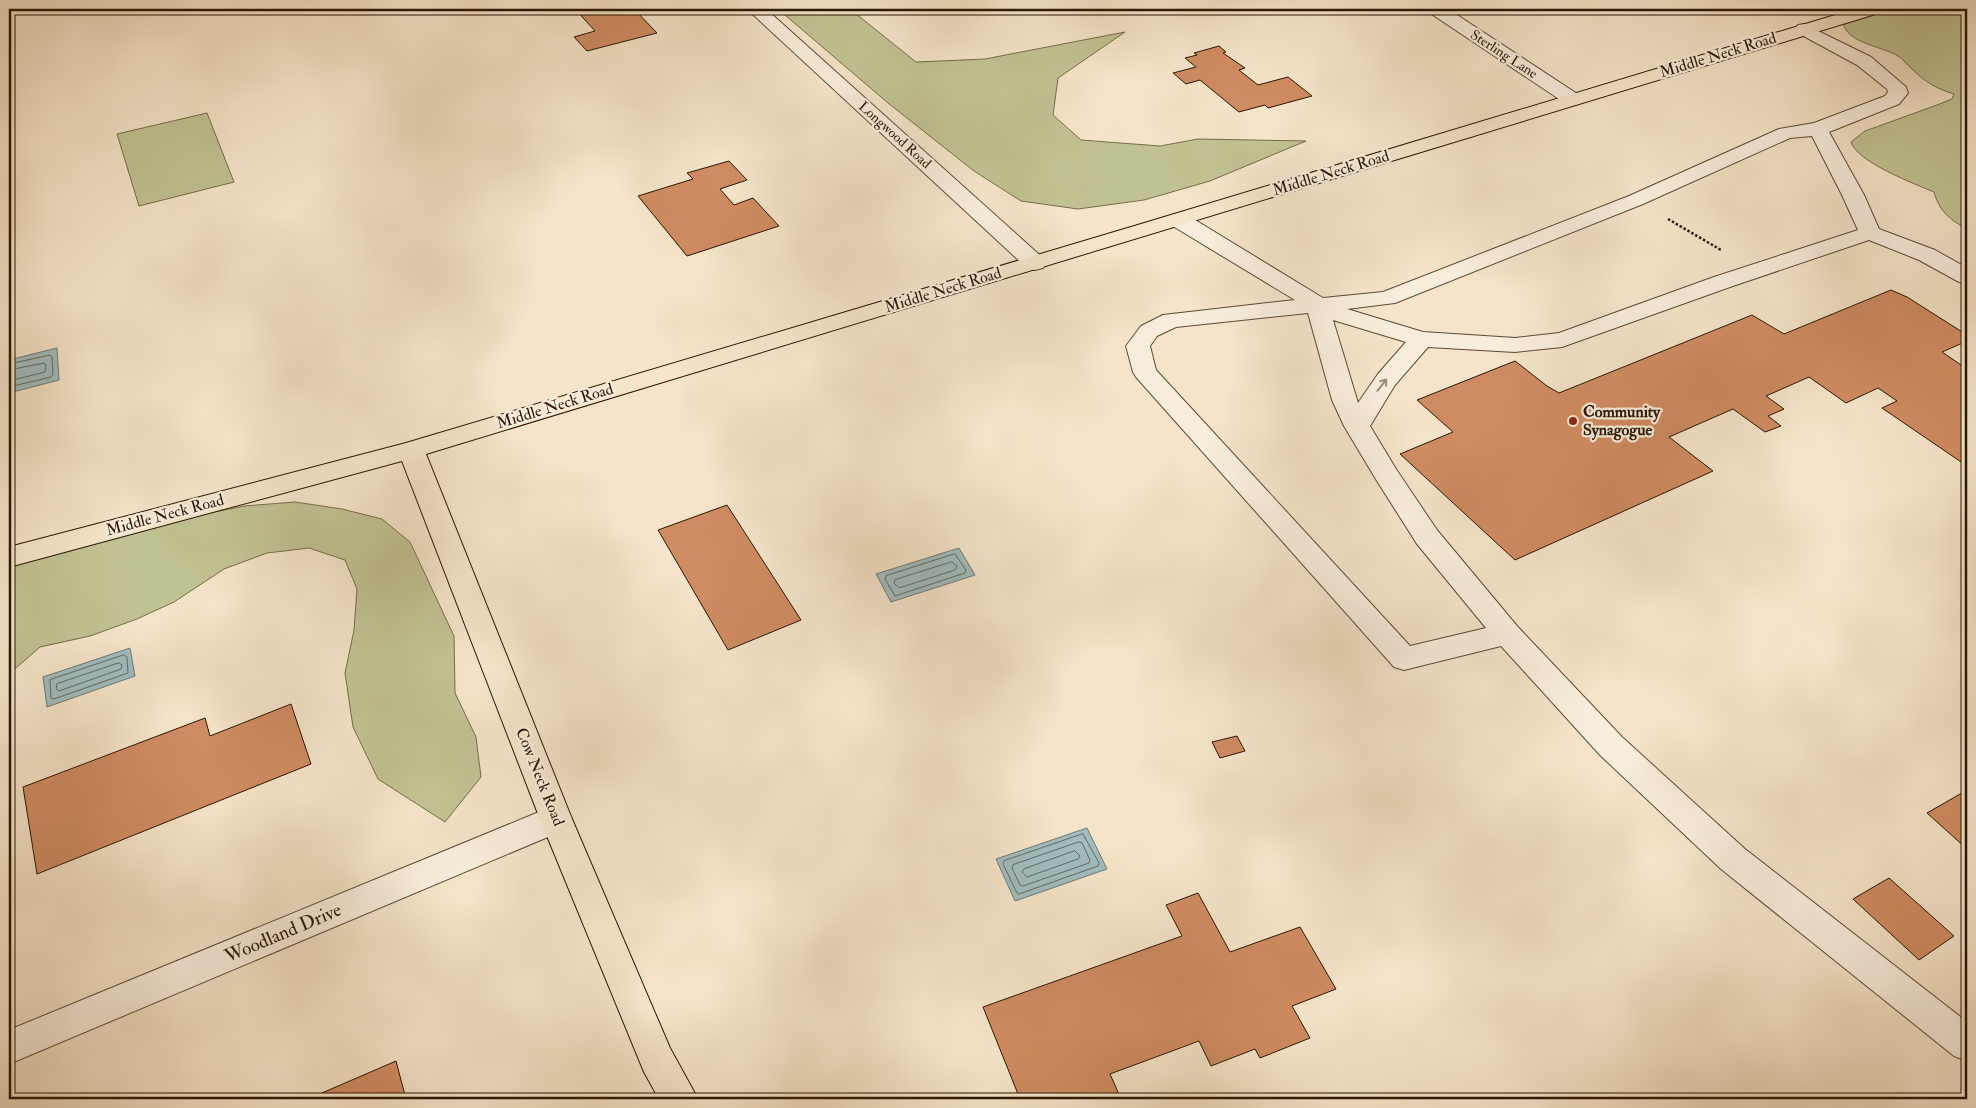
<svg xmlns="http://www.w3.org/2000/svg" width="1976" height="1108" font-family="'IM FELL Double Pica',serif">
  <rect width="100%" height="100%" fill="#f5e4c9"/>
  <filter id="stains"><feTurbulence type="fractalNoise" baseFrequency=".004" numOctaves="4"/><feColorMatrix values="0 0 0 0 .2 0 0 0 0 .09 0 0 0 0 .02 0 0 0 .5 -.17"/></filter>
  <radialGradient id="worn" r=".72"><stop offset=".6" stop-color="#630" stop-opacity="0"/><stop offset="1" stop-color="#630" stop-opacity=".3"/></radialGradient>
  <!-- green -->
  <g fill="#c1c293" stroke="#756c4a">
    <polygon points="778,9 850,9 916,62 985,59 1125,32 1058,78 1053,115 1081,140 1160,146 1198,139 1306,141 1210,181 1144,200 1078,209 1021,201 974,171 888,103"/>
    <path d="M1873 9H1967V229C1950 220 1939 211 1934 192 1915 184 1857 162 1851 142L1865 131 1937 105 1952 99 1954 94C1937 89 1925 82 1912 69 1907 65 1903 59 1898 56 1883 46 1838 42 1844 17Z"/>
    <polygon points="207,113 234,182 139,206 117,134"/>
    <polygon points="295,502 342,509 382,519 410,542 454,636 455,693 476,737 481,777 445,822 378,779 353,727 345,673 354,630 357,589 345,560 309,548 267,553 224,569 174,602 137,619 90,636 40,647 9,674 9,567 164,522 244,506"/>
  </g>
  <!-- water -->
  <g fill="#a0bcc0" stroke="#707a74">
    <polygon points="57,348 59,380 9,393 9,360"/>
    <polygon points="959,548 975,575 891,602 876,574"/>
    <polygon points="130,648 135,676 47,707 43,677"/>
    <polygon points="1087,828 1107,869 1015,901 996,859"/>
  </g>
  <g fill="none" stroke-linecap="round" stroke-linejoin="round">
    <!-- shore -->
    <g stroke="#646960" stroke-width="1">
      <polyline points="9,364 50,355 52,357 53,374 51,377 9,387"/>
      <polyline points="9,370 44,363 46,365 45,372 9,381"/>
      <polygon points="955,554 966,570 965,573 895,596 885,579 886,576"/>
      <polygon points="952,562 957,566 955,570 899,588 894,583 895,580"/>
      <polygon points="124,655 127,657 128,673 54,699 51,698 50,680"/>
      <polygon points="119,663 122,665 121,669 59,691 56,689 57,684"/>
      <polygon points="1083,834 1099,863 1098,866 1019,894 1017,893 1003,864 1004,861"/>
      <polygon points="1079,842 1082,843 1090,860 1089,863 1023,886 1020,885 1012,868 1013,865"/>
      <polygon points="1075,851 1080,856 1078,859 1027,877 1022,872 1024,869"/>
    </g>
  </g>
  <!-- building -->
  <g fill="#cf8b61" stroke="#291601">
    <polygon points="575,9 634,9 657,33 587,51 574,37 595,31"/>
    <polygon points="1219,46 1226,52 1223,53 1245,68 1239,70 1258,85 1288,77 1312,96 1268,108 1265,105 1239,112 1200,80 1186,84 1173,73 1196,67 1185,58 1197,55 1194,53"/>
    <polygon points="729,161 747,180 720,189 734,205 753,198 779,226 687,256 638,196 693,179 687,173"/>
    <polygon points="1891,290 1907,297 1967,335 1967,341 1942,352 1967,369 1967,466 1882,408 1897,401 1878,388 1846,403 1809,377 1766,396 1784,409 1768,416 1781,426 1765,432 1733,409 1669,437 1713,471 1515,560 1400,454 1453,432 1417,400 1515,361 1547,386 1559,393 1752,315 1784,334"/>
    <polygon points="727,505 801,620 728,650 658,530"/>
    <polygon points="291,704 311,764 37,874 23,787 205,718 210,736"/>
    <polygon points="1237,736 1245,751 1220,758 1212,742"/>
    <polygon points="1967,790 1967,849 1927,813"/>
    <polygon points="1889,878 1954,936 1919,960 1853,899"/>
    <polygon points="1198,893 1230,952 1300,927 1336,989 1292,1006 1310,1038 1260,1058 1255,1049 1211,1066 1199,1041 1110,1074 1121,1099 1020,1099 983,1007 1182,936 1166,905"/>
    <polygon points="396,1061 406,1099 308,1099"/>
  </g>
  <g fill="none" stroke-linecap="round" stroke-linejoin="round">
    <defs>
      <g id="minor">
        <polygon points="747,9 766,9 1043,258 1046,263 1043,268 1035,270 1027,268"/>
        <polygon points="1427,9 1448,9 1579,95 1582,99 1579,103 1572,105 1565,103 1430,13"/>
        <path d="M1804 24 1871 57 1906 87 1908 93 1899 104 1829 132 1864 195 1879 229 1935 250 1967 268V284L1959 282 1919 260 1869 240 1730 287 1562 347 1515 352 1428 347 1395 385 1370 426 1396 469 1437 530 1517 626 1622 737 1745 849 1967 1022V1061L1954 1056 1721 869 1600 755 1501 646 1404 670 1394 667 1136 377 1133 372 1126 346 1141 326 1163 315 1295 300 1171 225 1168 220 1171 215 1179 214 1187 215 1323 298 1383 292 1629 196 1779 129 1814 123 1885 96 1888 92 1887 89 1857 65 1798 33 1795 29 1798 25ZM1812 136 1842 195 1858 230 1714 277 1559 333 1515 338 1423 332 1347 309 1395 303 1643 204 1790 138ZM1308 313 1332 400 1344 426 1377 481 1417 544 1486 628 1410 646 1156 370 1150 346 1157 336 1176 327ZM1333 320 1406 342 1378 374 1358 403Z"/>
        <polygon points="556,805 567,809 572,819 567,829 9,1064 9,1030"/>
      </g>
      <polygon id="major" points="1855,9 1882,9 1879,13 426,454 572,819 670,1048 698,1099 659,1099 644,1072 540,819 402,461 9,567 9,547 406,443 1141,224"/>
    </defs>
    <!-- minor casing -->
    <use href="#minor" stroke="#5c4a33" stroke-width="2"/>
    <!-- major casing -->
    <use href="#major" stroke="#291601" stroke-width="2"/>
    <!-- path -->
    <polyline stroke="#291601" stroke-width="2.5" stroke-dasharray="2.5 2" stroke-linecap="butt" points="1668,219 1721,250"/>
    <!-- minor -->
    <use href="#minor" fill="#f8eddc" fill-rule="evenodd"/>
    <!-- major -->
    <use href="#major" fill="#f5e4c9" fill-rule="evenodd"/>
  </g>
  <!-- one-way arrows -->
  <defs><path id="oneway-shaft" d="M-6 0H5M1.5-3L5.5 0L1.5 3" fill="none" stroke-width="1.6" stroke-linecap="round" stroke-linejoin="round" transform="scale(1.25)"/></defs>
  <use stroke="#9b8c79" href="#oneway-shaft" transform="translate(1382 385) rotate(-52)"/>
  <!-- markers -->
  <circle fill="#8f2418" stroke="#f8eddc" stroke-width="2" cx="1573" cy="421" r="5"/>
  <g text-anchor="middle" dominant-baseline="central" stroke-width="4.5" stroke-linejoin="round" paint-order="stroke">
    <!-- far-street labels -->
    <g font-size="14" fill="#291601" stroke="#f8eddc">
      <text transform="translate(1504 54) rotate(33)">Sterling Lane</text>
      <text transform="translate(895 135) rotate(42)">Longwood Road</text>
    </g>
    <!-- street labels -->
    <g font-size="16" fill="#291601" stroke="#f8eddc">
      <text transform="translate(1718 55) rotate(-17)">Middle Neck Road</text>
      <text transform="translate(1331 173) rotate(-17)">Middle Neck Road</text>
      <text transform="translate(943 290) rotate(-17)">Middle Neck Road</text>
      <text transform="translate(555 406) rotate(-17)">Middle Neck Road</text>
      <text transform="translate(165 515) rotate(-15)">Middle Neck Road</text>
      <text transform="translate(540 777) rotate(68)">Cow Neck Road</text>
    </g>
    <!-- poi labels -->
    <g font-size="16" font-weight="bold" fill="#291601" stroke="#f8eddc" text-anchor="start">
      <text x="1583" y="412">Community<tspan x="1583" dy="18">Synagogue</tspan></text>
    </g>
    <!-- near-street labels -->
    <g font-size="19" fill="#291601" stroke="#f8eddc">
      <text transform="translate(283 933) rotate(-23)">Woodland Drive</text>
    </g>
  </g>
  <!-- margin -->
  <rect width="1976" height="1108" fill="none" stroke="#f5e4c9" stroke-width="30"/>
  <rect x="10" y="10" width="1956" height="1088" fill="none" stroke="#291601" stroke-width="2.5"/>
  <rect x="15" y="15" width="1946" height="1078" fill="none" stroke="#291601"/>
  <rect width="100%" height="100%" filter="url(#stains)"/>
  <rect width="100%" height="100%" fill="url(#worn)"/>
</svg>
